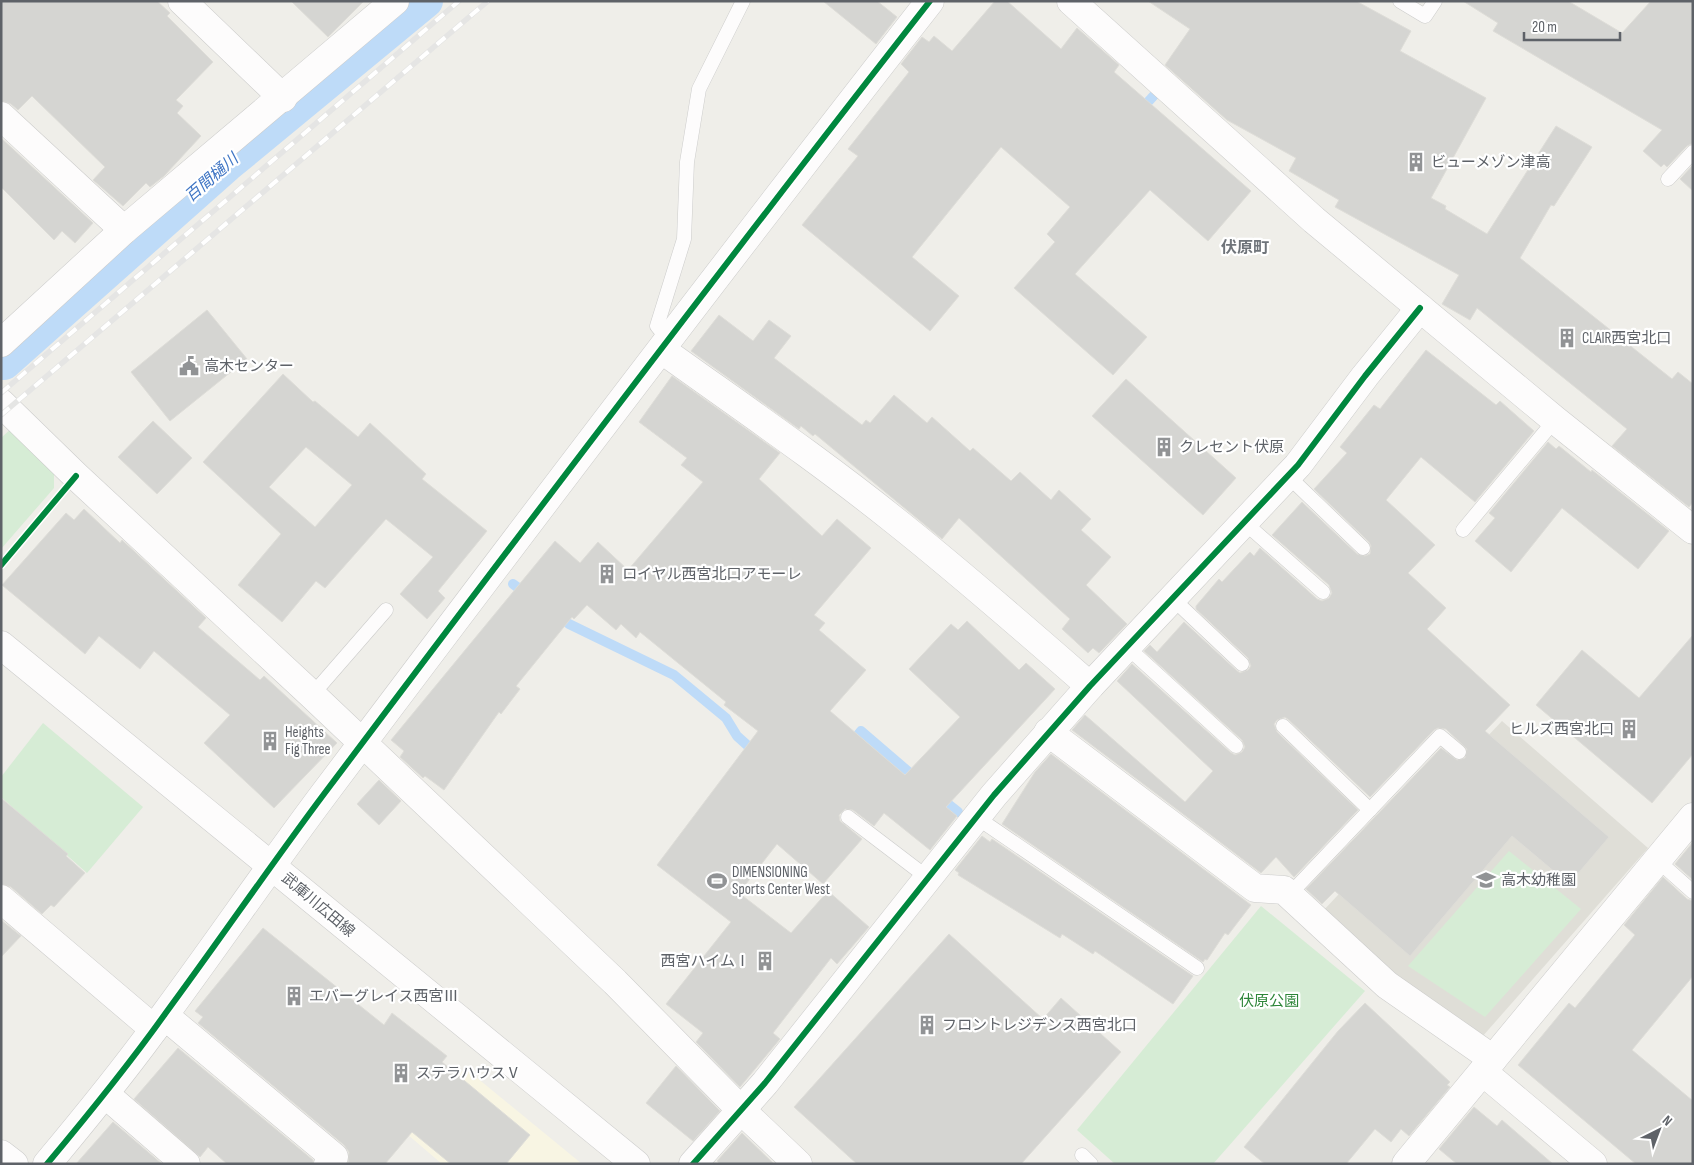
<svg xmlns="http://www.w3.org/2000/svg" width="1694" height="1165" font-family="'Sofia Sans Condensed','Noto Sans JP',sans-serif">
  <rect width="100%" height="100%" fill="#efeee9"/>
  <!-- commercial -->
  <polygon fill="#f8f5e3" points="465,1068 582,1164 442,1164 407,1134"/>
  <!-- education -->
  <polygon fill="#dfded7" points="1502,721 1648,848 1482,1037 1388,972 1322,912"/>
  <!-- green -->
  <g fill="#d6ecd5">
    <polygon points="12,428 54,467 54,488 1,549 1,438"/>
    <polygon points="43,723 143,807 87,873 1,797 1,777"/>
    <polygon points="1509,851 1581,909 1485,1017 1408,966"/>
    <polygon points="1261,906 1365,991 1213,1164 1115,1164 1077,1130"/>
  </g>
  <g fill="none" stroke-linecap="round" stroke-linejoin="round">
    <!-- stream -->
    <g stroke="#bedbf8" stroke-width="10">
      <polyline points="1139,112 1157,92"/>
      <polyline points="513,584 528,595"/>
      <polyline points="556,615 569,624 674,675 726,718 737,736 757,754"/>
      <polyline points="850,745 861,731 918,780"/>
      <polyline points="939,797 958,812"/>
    </g>
    <!-- canal -->
    <polyline stroke="#bedbf8" stroke-width="34" points="4,363 227,165 426,1"/>
  </g>
  <!-- building -->
  <g fill="#d5d5d2" stroke="#deddd8" fill-rule="evenodd">
    <polygon points="1,1 157,1 170,13 167,16 213,62 176,100 183,106 177,113 201,136 164,176 150,187 146,183 123,206 93,180 105,167 32,96 18,110 11,104 1,101"/>
    <polygon points="291,1 364,1 328,37"/>
    <polygon points="823,1 877,1 897,17 876,44"/>
    <polygon points="995,1 1007,1 1061,49 1077,28 1119,65 1114,72 1251,191 1208,241 1150,190 1075,274 1147,337 1113,375 1014,288 1055,242 1047,234 1070,207 1001,147 912,257 959,296 930,331 802,225 858,156 848,149 909,72 901,64 922,37 929,42 934,36 952,51"/>
    <polygon points="1148,1 1356,1 1411,31 1400,51 1486,98 1431,198 1446,206 1445,209 1487,234 1556,126 1592,147 1554,206 1551,205 1520,258 1672,379 1678,372 1693,384 1693,502 1689,507 1612,446 1627,429 1477,308 1470,320 1442,304 1459,275 1335,207 1339,200 1289,171 1296,158 1227,120 1165,65 1190,29"/>
    <polygon points="1463,1 1568,1 1622,33 1651,1 1693,1 1693,143 1687,146 1667,167 1664,164 1661,167 1643,151 1662,130 1493,31 1498,23"/>
    <polygon points="1,138 93,223 75,243 62,231 54,240 1,187"/>
    <polygon points="1693,165 1693,191 1680,179"/>
    <polygon points="207,310 247,359 170,421 131,372"/>
    <polygon points="719,315 753,341 769,320 791,336 774,358 862,425 866,420 870,423 894,395 927,423 932,417 970,451 973,448 1011,481 1020,472 1051,500 1059,490 1091,519 1081,530 1111,557 1086,585 1127,624 1099,653 1093,648 1088,653 1062,629 1070,619 959,518 942,539 815,434 813,436 801,426 799,429 691,351"/>
    <polygon points="1426,350 1496,405 1500,401 1534,431 1475,502 1421,457 1386,500 1435,545 1408,573 1446,608 1427,629 1510,705 1485,731 1609,837 1569,884 1512,836 1410,956 1335,891 1322,904 1306,889 1441,748 1457,760 1465,758 1467,749 1446,729 1438,728 1434,730 1370,797 1289,720 1285,717 1277,720 1274,724 1277,732 1358,810 1294,877 1276,857 1261,873 1072,730 1085,715 1185,802 1213,771 1117,681 1132,664 1230,752 1235,755 1242,752 1245,747 1242,740 1144,651 1150,645 1157,652 1184,622 1236,670 1240,673 1248,670 1251,666 1248,658 1196,609 1196,606 1219,579 1222,582 1250,552 1254,556 1260,548 1317,599 1322,601 1329,598 1332,593 1329,585 1272,535 1302,502 1357,554 1365,556 1370,554 1371,546 1369,542 1314,489 1347,453 1340,447 1374,405 1380,409"/>
    <path d="M283 374 313 402 315 401 358 437 370 423 426 474 422 479 487 531 438 591 445 598 427 619 400 594 433 557 386 519 325 588 316 581 282 622 238 585 281 534 203 462ZM306 447 352 485 315 527 269 487Z"/>
    <polygon points="672,376 780,453 759,479 822,536 837,519 871,548 814,615 825,623 819,630 866,670 830,711 905,775 960,717 909,669 951,624 958,630 967,621 1019,670 1026,663 1055,689 946,807 957,816 930,850 884,813 874,826 853,810 845,809 839,815 840,821 862,839 823,884 777,844 739,893 791,933 828,891 869,927 837,964 831,958 773,1033 780,1039 740,1087 696,1042 703,1033 666,1004 731,922 657,865 758,731 724,705 726,702 640,632 636,638 621,624 616,630 587,605 574,619 572,617 516,686 520,689 501,714 499,712 444,790 425,776 423,778 400,757 404,751 391,740 555,541 580,563 598,542 628,570 703,482 681,465 687,458 639,422"/>
    <polygon points="1126,379 1236,478 1203,515 1092,416"/>
    <polygon points="153,421 192,458 157,494 118,457"/>
    <polygon points="1548,442 1556,449 1559,446 1591,472 1592,470 1669,531 1638,569 1562,508 1511,572 1475,541 1495,518 1489,513"/>
    <polygon points="84,509 120,543 122,540 206,618 198,627 260,680 264,676 337,743 274,808 204,743 230,715 154,651 140,669 99,636 85,654 2,585 66,513 74,520"/>
    <polygon points="1693,635 1693,754 1652,803 1536,705 1582,650 1639,698"/>
    <polygon points="1051,754 1251,905 1228,935 1225,933 1207,960 1205,959 1203,962 1002,824 1035,772"/>
    <polygon points="379,780 401,801 379,825 357,804"/>
    <polygon points="1,798 68,854 66,856 85,873 54,907 51,905 42,914 11,887 1,884"/>
    <polygon points="982,836 990,842 992,839 1193,976 1173,1004 1095,951 1093,954 1062,934 1060,938 958,875 959,873 955,870"/>
    <polygon points="1693,842 1693,880 1675,864"/>
    <polygon points="1663,877 1687,899 1693,901 1693,976 1632,1050 1693,1101 1693,1164 1636,1164 1518,1065 1569,1003 1575,1008 1635,935 1624,925"/>
    <polygon points="1,920 21,936 1,957"/>
    <polygon points="263,928 384,1025 392,1013 447,1056 442,1062 530,1135 506,1164 451,1164 412,1132 385,1164 348,1164 349,1152 344,1145 198,1023 203,1017 195,1011"/>
    <polygon points="949,934 1043,1019 1061,998 1121,1052 1021,1164 857,1164 794,1107"/>
    <polygon points="1365,1003 1450,1082 1447,1085 1450,1087 1409,1136 1401,1129 1391,1142 1375,1129 1346,1164 1265,1164 1244,1147 1338,1031"/>
    <polygon points="178,1048 313,1160 313,1164 227,1164 208,1147 200,1157 134,1099"/>
    <polygon points="676,1066 720,1111 693,1141 646,1103"/>
    <polygon points="1474,1107 1497,1126 1502,1120 1553,1164 1457,1164 1439,1149"/>
    <polygon points="113,1122 162,1164 76,1164"/>
    <polygon points="742,1133 774,1164 720,1164 717,1161"/>
  </g>
  <g fill="none" stroke-linecap="round" stroke-linejoin="round">
    <defs>
      <g id="service">
        <polyline points="1400,1 1425,16 1435,1"/>
        <polyline points="1668,179 1693,152"/>
        <polyline points="669,341 657,326 684,239 687,162 699,89 743,1"/>
        <polyline points="1288,476 1363,548"/>
        <polyline points="1245,523 1323,592"/>
        <polyline points="1463,530 1555,420"/>
        <polyline points="1173,599 1242,664"/>
        <polyline points="1127,647 1236,746"/>
        <polyline points="312,695 386,610"/>
        <polyline points="1283,726 1370,810"/>
        <polyline points="848,817 928,878"/>
        <polyline points="976,817 1197,968"/>
        <polyline points="1657,860 1693,892"/>
        <polyline points="1289,895 1440,736 1459,752"/>
        <polyline points="1082,1155 1091,1164"/>
      </g>
      <g id="minor">
        <polyline points="182,1 283,98"/>
        <polyline points="1071,1 1314,220 1555,420 1693,530"/>
        <polyline points="1,116 124,230"/>
        <polyline points="1,343 124,230 395,1"/>
        <path d="M662 350C740 406 819 460 894 520 961 573 1026 630 1090 686"/>
        <polyline points="1,403 76,476 312,695 615,982 741,1110 798,1164"/>
        <polyline points="1048,732 1255,888 1284,890 1387,985 1493,1059"/>
        <polyline points="1,899 154,1029"/>
        <polyline points="165,1016 334,1157 328,1164"/>
        <polyline points="1483,1072 1593,1164"/>
        <polyline points="105,1094 186,1164"/>
        <polyline points="1,1154 14,1164"/>
        <path d="M47 1164C88 1115 128 1066 165 1014 219 941 270 866 324 794 524 528 725 263 930 1"/>
        <polyline points="693,1164 765,1083 994,795 1090,686 1298,465 1365,376 1420,308"/>
        <polyline points="1406,1164 1693,817"/>
      </g>
      <polyline id="tertiary" points="1,645 636,1164"/>
    </defs>
    <!-- service casing -->
    <use href="#service" stroke="#cccccb" stroke-width="15"/>
    <!-- minor casing -->
    <use href="#minor" stroke="#cccccb" stroke-width="29"/>
    <!-- tertiary casing -->
    <use href="#tertiary" stroke="#cccccb" stroke-width="29"/>
    <!-- service -->
    <use href="#service" stroke="#fdfcfc" stroke-width="14"/>
    <!-- minor -->
    <use href="#minor" stroke="#fdfcfc" stroke-width="28"/>
    <!-- tertiary -->
    <use href="#tertiary" stroke="#fdfcfc" stroke-width="28"/>
    <defs>
      <g id="rail">
        <polyline points="1,393 459,1"/>
        <polyline points="1,415 488,1"/>
      </g>
    </defs>
    <!-- rail casing -->
    <use href="#rail" stroke="#e5e5e4" stroke-width="5.5"/>
    <!-- rail -->
    <use href="#rail" stroke="#fff" stroke-width="4" stroke-dasharray="11" stroke-linecap="butt"/>
    <defs>
      <g id="cycleway">
        <polyline points="1,565 76,476"/>
        <path d="M47 1164C88 1115 128 1066 165 1014 219 941 270 866 324 794 524 528 725 263 930 1"/>
        <polyline points="693,1164 765,1083 994,795 1090,686 1298,465 1365,376 1420,308"/>
      </g>
    </defs>
    <!-- cycleway casing -->
    <use href="#cycleway" stroke="#fff" stroke-width="9"/>
    <!-- cycleway -->
    <use href="#cycleway" stroke="#00873e" stroke-width="6"/>
  </g>
  <!-- icons -->
  <defs>
    <symbol id="building-bare" viewBox="-9 -9 18 18"><path d="M-4-6H4V6H1V3H-1V6H-4ZM-2.5-4.3h1.7v1.8h-1.7ZM.8-4.3h1.7v1.8H.8ZM-2.5-1h1.7V.8h-1.7ZM.8-1h1.7V.8H.8Z" fill="#919395" stroke="#fff" stroke-width="2.5" paint-order="stroke"/></symbol>
    <symbol id="civic-bare" viewBox="-9 -9 18 18"><path d="M-.6-6.5H3V-4.5H.6V-3L4-1V1h2V6H-6V1h2V-1L-.6-3ZM-1.2 2.5V6h2.4V2.5Z" fill="#919395" stroke="#fff" stroke-width="2.5" paint-order="stroke"/></symbol>
    <symbol id="school-bare" viewBox="-9 -9 18 18"><path d="M0-5L7-2L0 1L-7-2ZM-4 1L0 2.5L4 1V4Q0 6-4 4Z" fill="#919395" stroke="#fff" stroke-width="2.5" paint-order="stroke"/></symbol>
    <symbol id="stadium-bare" viewBox="-9 -9 18 18"><path d="M0-5a6.5 5 0 1 0 0 10a6.5 5 0 1 0 0-10ZM-3.5-1.8h7v3.6h-7Z" fill="#919395" stroke="#fff" stroke-width="2.5" paint-order="stroke"/></symbol>
  </defs>
  <g fill-rule="evenodd">
    <use href="#building-bare" x="1402" y="148" width="28" height="28"/>
    <use href="#building-bare" x="1553" y="324" width="28" height="28"/>
    <use href="#civic-bare" x="175" y="352" width="28" height="28"/>
    <use href="#building-bare" x="1150" y="433" width="28" height="28"/>
    <use href="#building-bare" x="593" y="560" width="28" height="28"/>
    <use href="#building-bare" x="1615" y="715" width="28" height="28"/>
    <use href="#building-bare" x="256" y="727" width="28" height="28"/>
    <use href="#school-bare" x="1472" y="866" width="28" height="28"/>
    <use href="#stadium-bare" x="703" y="867" width="28" height="28"/>
    <use href="#building-bare" x="751" y="947" width="28" height="28"/>
    <use href="#building-bare" x="280" y="982" width="28" height="28"/>
    <use href="#building-bare" x="913" y="1011" width="28" height="28"/>
    <use href="#building-bare" x="387" y="1059" width="28" height="28"/>
  </g>
  <g text-anchor="middle" dominant-baseline="central" stroke-width="4.5" stroke-linejoin="round" paint-order="stroke">
    <!-- poi labels -->
    <g font-size="15" fill="#5e6268" stroke="#fff" text-anchor="start">
      <text x="1431" y="162">ビューメゾン津高</text>
      <text x="1582" y="338">CLAIR西宮北口</text>
      <text x="204" y="366">高木センター</text>
      <text x="1179" y="447">クレセント伏原</text>
      <text x="622" y="574">ロイヤル西宮北口アモーレ</text>
      <text x="1614" y="729" text-anchor="end">ヒルズ西宮北口</text>
      <text x="285" y="732">Heights<tspan x="285" dy="17">Fig Three</tspan></text>
      <text x="732" y="872">DIMENSIONING<tspan x="732" dy="17">Sports Center West</tspan></text>
      <text x="1501" y="880">高木幼稚園</text>
      <text x="750" y="961" text-anchor="end">西宮ハイムⅠ</text>
      <text x="309" y="996">エバーグレイス西宮Ⅲ</text>
      <text x="942" y="1025">フロントレジデンス西宮北口</text>
      <text x="416" y="1073">ステラハウスⅤ</text>
    </g>
    <!-- street labels -->
    <g font-size="15" fill="#5e6268" stroke="#fff">
      <text transform="translate(318 905) rotate(40)">武庫川広田線</text>
    </g>
    <!-- park labels -->
    <g font-size="15" fill="#2f863a" stroke="#fff">
      <text x="1269" y="1001">伏原公園</text>
    </g>
    <!-- water labels -->
    <g font-size="16" font-style="italic" fill="#3f75c4" stroke="#fff">
      <text transform="translate(212 178) rotate(-41)">百間樋川</text>
    </g>
    <!-- neighbourhood labels -->
    <g font-size="16" font-weight="bold" fill="#6f747a" stroke="#fff">
      <text x="1245" y="248">伏原町</text>
    </g>
  </g>
  <!-- border -->
  <rect width="1694" height="1165" fill="none" stroke="#5e6268" stroke-width="5"/>
  <!-- north arrow -->
  <g transform="translate(1659 1130) rotate(42)" stroke="#ffffff" stroke-width="4" paint-order="stroke">
  <path d="M0-4L9 19L0 12L-9 19Z" fill="#5e6268"/>
  <text y="-8" font-size="14" font-weight="bold" text-anchor="middle" fill="#5e6268">N</text>
  </g>
  <!-- scale -->
  <path d="M1524 32v8h96v-8" fill="none" stroke="#5e6268" stroke-width="2.5"/>
  <text x="1532" y="32" font-size="15" fill="#5e6268" stroke="#ffffff" stroke-width="4" paint-order="stroke">20 m</text>
</svg>
